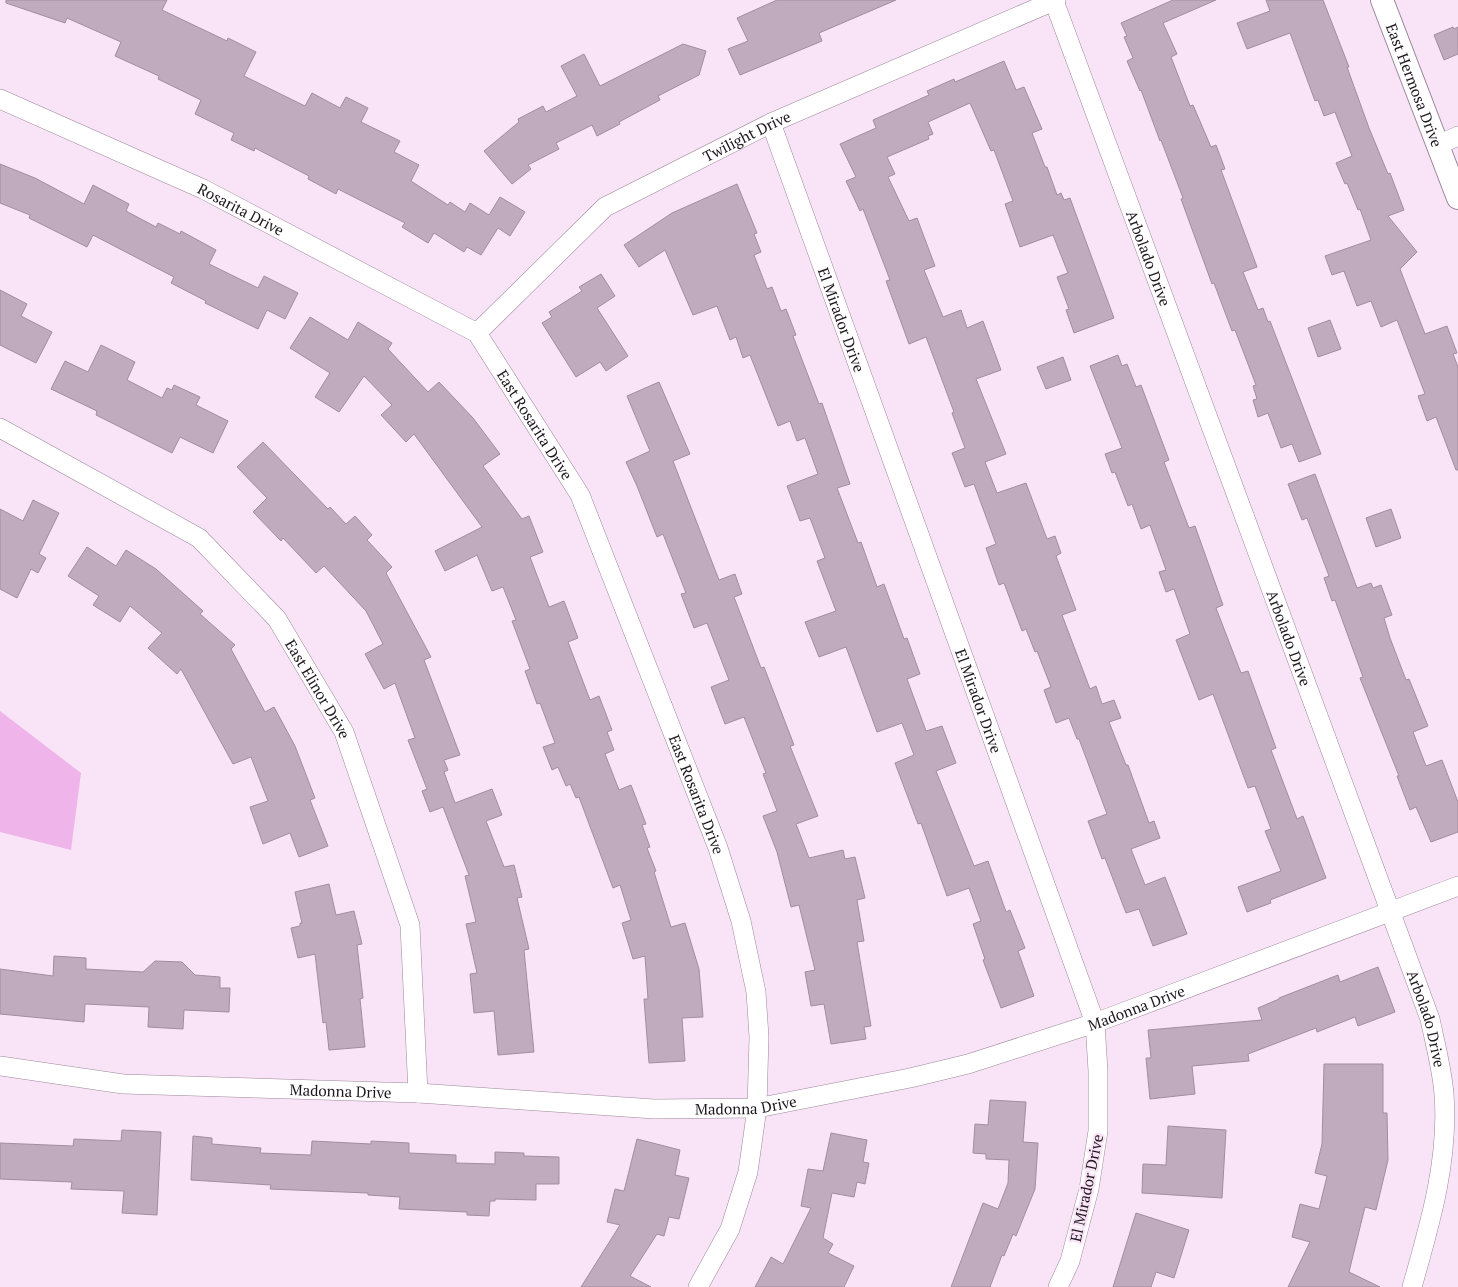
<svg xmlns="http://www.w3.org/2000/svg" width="1458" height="1287" font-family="'PT Serif',serif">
  <rect width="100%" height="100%" fill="#f9e4f7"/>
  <!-- green -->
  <polygon fill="#efb5ea" points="0,711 81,773 71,850 0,832"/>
  <!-- building -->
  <g fill="#bfabbd" stroke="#a18d9f">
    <polygon points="6,0 167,0 162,10 227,41 228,38 256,52 244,76 305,106 312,93 340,108 346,97 368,108 361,122 400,141 394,152 419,165 411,181 448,205 450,202 465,212 470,203 489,215 500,197 525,212 510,236 498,228 481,255 467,247 464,252 434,233 428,243 402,227 405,223 338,189 336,194 308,179 309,176 255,148 254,151 231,140 234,133 195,114 201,100 158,79 159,76 115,56 121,42 67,18 65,23 6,3"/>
    <polygon points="777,0 896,0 819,33 822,41 740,75 728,49 748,41 737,18"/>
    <polygon points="1173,0 1216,0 1163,23 1177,54 1171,57 1190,106 1193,105 1211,147 1216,145 1225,169 1221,170 1257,267 1243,272 1258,310 1263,308 1268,322 1270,321 1321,454 1299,462 1292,444 1281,448 1268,413 1258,417 1253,400 1257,399 1253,386 1256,385 1235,330 1232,331 1214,283 1212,284 1181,199 1183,198 1161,140 1160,141 1141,90 1140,91 1127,61 1133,58 1124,37 1127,36 1121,23"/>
    <polygon points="1266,0 1323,0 1349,67 1347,67 1369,128 1388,174 1390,173 1404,210 1388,216 1417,252 1400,269 1425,334 1447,326 1457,353 1453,354 1458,367 1458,470 1456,470 1436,417 1427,421 1418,396 1425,394 1397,320 1381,327 1371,301 1357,306 1344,271 1332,275 1325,256 1371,240 1360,209 1358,210 1347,183 1345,184 1336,163 1352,156 1335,112 1324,116 1318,100 1315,101 1290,33 1247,49 1237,23 1270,11"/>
    <polygon points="1453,27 1454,29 1458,27 1458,54 1444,60 1434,35"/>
    <polygon points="683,44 706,51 699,75 658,96 660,100 619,122 620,124 597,136 592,125 556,143 559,149 528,165 531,169 512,184 484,151 519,122 518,119 543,106 546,112 577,96 561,66 584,54 600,86"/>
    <polygon points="1004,61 1016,90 1024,87 1042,129 1032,133 1045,167 1047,167 1057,195 1061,193 1064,200 1070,198 1114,318 1074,333 1066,310 1069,309 1057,277 1068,273 1053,235 1020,247 1005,204 1013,201 994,150 991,151 970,103 928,122 933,134 928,136 929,139 887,157 895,174 888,177 909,221 917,218 935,266 924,270 943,317 961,310 967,328 983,321 1001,370 976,379 1006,454 985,462 997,493 1026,483 1047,539 1055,536 1061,553 1056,556 1076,610 1062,615 1090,689 1096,686 1102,704 1114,700 1121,718 1109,722 1126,765 1128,765 1149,823 1154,821 1160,838 1131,849 1145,885 1165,877 1187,934 1153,946 1139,909 1126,913 1105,858 1102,859 1088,821 1107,814 1079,739 1077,739 1069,718 1056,723 1044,690 1051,687 1037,651 1035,652 1026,629 1022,631 1004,583 999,585 986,548 996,544 974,484 965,487 952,453 965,448 952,413 954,412 926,337 909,344 886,281 890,280 863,209 860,211 846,181 856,177 840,144 876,128 873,120 929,95 927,91 954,79 955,82"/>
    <polygon points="0,164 35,178 84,204 93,185 129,204 126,211 156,227 158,223 180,234 181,231 216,250 209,264 258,288 264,276 298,293 285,319 267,310 258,329 205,303 206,301 171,283 174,277 93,235 87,247 29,218 30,215 0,203"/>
    <polygon points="737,184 757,233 754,234 761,252 754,255 767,289 772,287 781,311 786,309 796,335 793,336 819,404 822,403 850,484 837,488 858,543 861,542 877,587 884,584 904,639 907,638 920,674 907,679 926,731 942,726 956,763 936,771 974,866 988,861 1006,912 1010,910 1025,948 1018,951 1034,996 1001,1008 983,960 985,959 973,924 981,921 969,888 947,896 921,823 918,824 895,763 914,755 902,723 877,732 846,647 819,657 805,622 836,611 817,561 825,558 810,518 800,521 787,486 818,474 805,438 797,441 790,421 778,426 750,355 743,358 736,337 730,340 717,306 693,315 665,250 639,267 624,245 672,213"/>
    <polygon points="601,274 615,296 597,308 628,356 606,371 600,362 576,377 542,323 552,317 549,312 582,291 579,287"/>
    <polygon points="0,290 27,304 21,316 52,332 36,363 0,345"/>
    <polygon points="310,317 348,340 358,322 392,343 388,349 428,392 439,382 473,418 500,454 483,466 522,519 529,516 543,552 530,557 549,607 564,601 578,638 568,642 590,700 599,696 612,730 607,732 614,750 605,754 619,790 631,785 646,824 642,825 650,847 647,848 656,871 654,872 671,927 685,923 699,969 703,1017 682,1018 685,1061 649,1063 644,999 648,999 645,956 633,959 622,923 631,920 620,885 613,888 579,797 576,798 570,784 566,786 558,767 552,770 543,747 555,743 540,703 537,704 525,671 530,669 512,621 516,620 503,587 492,591 477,555 445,571 435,551 482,527 414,434 406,442 381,415 392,405 364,376 339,412 315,397 330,373 290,348"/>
    <polygon points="1330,320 1341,349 1318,357 1308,328"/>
    <polygon points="101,345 135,362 127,380 162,398 167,388 172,390 174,385 200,397 196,405 228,421 213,453 180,437 172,453 96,415 97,411 51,389 65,361 88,372"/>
    <polygon points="1118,355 1122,366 1127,364 1136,387 1141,385 1169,460 1164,462 1189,528 1195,526 1223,605 1216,608 1241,673 1248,671 1276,748 1271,750 1297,819 1303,816 1326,878 1270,900 1271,903 1247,912 1238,887 1281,871 1265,831 1271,829 1255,786 1248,788 1213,694 1199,700 1176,640 1190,634 1174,589 1166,592 1159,572 1166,570 1150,525 1141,529 1132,504 1128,506 1115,472 1112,473 1105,454 1122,448 1090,366"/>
    <polygon points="1063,357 1071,380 1046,389 1037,367"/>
    <polygon points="659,382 690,454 673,461 719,580 735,574 742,594 734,597 761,668 764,667 794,745 790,746 818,816 796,824 809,858 843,850 845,859 855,857 865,898 857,900 864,941 857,942 871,1026 864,1027 866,1039 831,1044 824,1004 811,1006 805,972 815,970 799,905 791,907 777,852 763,816 777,811 763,774 766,773 744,717 725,724 711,687 729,680 707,623 694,628 681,594 686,593 663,534 657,537 637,486 626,462 650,451 627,396"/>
    <polygon points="263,442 328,509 330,507 346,524 355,516 372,535 367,540 392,567 386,573 431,657 424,660 460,755 444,760 448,770 444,772 455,803 492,789 502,815 486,821 504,867 514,865 522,897 517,898 529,949 524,950 534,1052 498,1055 494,1011 474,1013 470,974 477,973 466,924 476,922 465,876 469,875 443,807 430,812 422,791 427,789 408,740 415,738 395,683 384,689 365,654 383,644 366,611 324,566 316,573 283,538 281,541 253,512 267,498 237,467"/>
    <polygon points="1315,474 1357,588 1371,583 1373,588 1381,585 1392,615 1384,618 1390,638 1406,680 1409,679 1428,726 1413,732 1426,766 1442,760 1458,802 1458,832 1431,842 1416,807 1410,810 1397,776 1399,776 1360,678 1363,677 1335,600 1332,601 1324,578 1329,576 1307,518 1302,520 1288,484"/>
    <polygon points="33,500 59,513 39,554 46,558 38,573 31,569 17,598 0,589 0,509 23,521"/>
    <polygon points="1391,509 1401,538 1376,547 1366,518"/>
    <polygon points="87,547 116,566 126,550 156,569 203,611 200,614 235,645 231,649 265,712 274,707 295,746 315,798 310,800 328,846 299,857 290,833 263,844 250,807 268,801 251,757 233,764 181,669 177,674 148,648 162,633 130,606 120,622 93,605 99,596 68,576"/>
    <polygon points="329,884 336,915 354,911 362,944 357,945 363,998 360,999 365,1047 329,1050 326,1022 323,1023 315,954 298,958 291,928 300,926 300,923 302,923 295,892"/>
    <polygon points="54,956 86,958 86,969 143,972 155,961 182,962 195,975 220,977 220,988 230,988 229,1012 184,1010 183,1029 148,1027 149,1007 85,1004 84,1022 0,1014 0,969 53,976"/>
    <polygon points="1378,967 1395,1012 1358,1026 1355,1017 1317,1032 1316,1028 1248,1054 1249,1061 1192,1066 1195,1094 1150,1099 1146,1058 1151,1058 1148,1030 1262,1020 1258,1008 1279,999 1279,998 1338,975 1340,982"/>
    <polygon points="1324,1064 1383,1064 1383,1113 1387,1113 1388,1160 1376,1210 1365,1207 1349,1272 1380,1287 1288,1287 1310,1242 1292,1237 1300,1204 1319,1209 1327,1176 1315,1173 1322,1144"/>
    <polygon points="990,1100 1026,1102 1023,1142 1038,1143 1035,1189 1016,1236 1013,1234 1004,1256 1002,1255 990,1287 951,1287 983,1203 998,1209 1008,1183 1009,1160 986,1159 986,1154 973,1153 975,1124 988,1125"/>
    <polygon points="1168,1126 1226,1130 1222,1198 1142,1193 1143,1164 1166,1165"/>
    <polygon points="122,1130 161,1132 157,1215 122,1213 124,1191 71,1189 72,1182 0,1179 0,1143 73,1146 74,1139 121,1141"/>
    <polygon points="831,1133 867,1140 863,1162 869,1163 865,1184 857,1182 854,1197 832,1193 823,1238 833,1244 828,1253 854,1266 844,1287 755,1287 771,1257 783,1264 811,1208 801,1206 808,1169 823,1171"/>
    <polygon points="193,1136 212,1138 212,1144 261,1148 260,1153 311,1155 312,1141 371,1144 371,1141 409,1143 409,1153 456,1155 456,1163 495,1164 495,1152 524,1153 524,1156 559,1157 559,1184 536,1184 536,1200 495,1199 495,1201 490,1201 489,1216 467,1215 467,1212 399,1209 400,1197 368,1195 368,1193 270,1189 271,1185 191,1180"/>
    <polygon points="637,1139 680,1150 675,1175 689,1178 679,1219 669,1217 664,1236 657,1234 630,1276 651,1287 581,1287 620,1225 607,1222 615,1189 624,1191"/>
    <polygon points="1136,1213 1189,1230 1174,1278 1156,1272 1151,1287 1113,1287"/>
  </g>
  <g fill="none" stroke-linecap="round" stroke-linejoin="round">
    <defs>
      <g id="minor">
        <path id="s1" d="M1054 1 1430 1019C1435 1043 1442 1069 1444 1094 1449 1160 1430 1224 1412 1287"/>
        <path id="s2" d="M0 99 203 189 477 333 580 495 718 848 741 921 756 992 759 1037 757 1108 748 1172 730 1229 698 1287"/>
        <path id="s3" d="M771 123 1095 1023 1098 1071V1131L1089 1189 1070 1261 1058 1287"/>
        <polyline points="1438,145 1458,136"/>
        <path id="s4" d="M477 333 605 207 771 123 1056 0"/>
        <path id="s5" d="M0 428 199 538 277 619 344 732 410 925 418 1093"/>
        <path id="s6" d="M0 1066 123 1084 418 1093 654 1109 757 1108 910 1078 968 1064 1095 1023 1458 886"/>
      </g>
      <g id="tertiary">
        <path id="s7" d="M1382 0 1458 198"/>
      </g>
    </defs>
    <!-- minor casing -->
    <use href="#minor" stroke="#9b8899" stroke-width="20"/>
    <!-- tertiary casing -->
    <use href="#tertiary" stroke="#9b8899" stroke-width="24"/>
    <!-- minor -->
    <use href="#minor" stroke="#fff" stroke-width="19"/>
    <!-- tertiary -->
    <use href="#tertiary" stroke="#fff" stroke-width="22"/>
  </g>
  <g text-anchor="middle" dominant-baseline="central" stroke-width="4.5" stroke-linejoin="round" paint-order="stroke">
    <!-- street labels -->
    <g font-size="15" fill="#1d161c" stroke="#f9e4f7">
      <text stroke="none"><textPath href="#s7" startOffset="91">East Hermosa Drive</textPath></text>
      <text stroke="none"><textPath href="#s4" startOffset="338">Twilight Drive</textPath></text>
      <text stroke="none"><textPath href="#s2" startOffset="265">Rosarita Drive</textPath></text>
      <text stroke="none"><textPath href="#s1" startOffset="274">Arbolado Drive</textPath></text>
      <text stroke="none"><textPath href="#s3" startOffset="209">El Mirador Drive</textPath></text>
      <text stroke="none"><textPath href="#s2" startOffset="640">East Rosarita Drive</textPath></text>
      <text stroke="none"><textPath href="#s1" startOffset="679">Arbolado Drive</textPath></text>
      <text stroke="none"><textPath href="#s5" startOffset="421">East Elinor Drive</textPath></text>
      <text stroke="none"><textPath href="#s3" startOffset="614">El Mirador Drive</textPath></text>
      <text stroke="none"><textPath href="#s2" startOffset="1045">East Rosarita Drive</textPath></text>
      <text stroke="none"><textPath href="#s6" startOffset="1152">Madonna Drive</textPath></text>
      <text stroke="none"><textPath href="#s1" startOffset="1084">Arbolado Drive</textPath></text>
      <text stroke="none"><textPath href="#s6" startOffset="342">Madonna Drive</textPath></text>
      <text stroke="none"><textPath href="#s6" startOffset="748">Madonna Drive</textPath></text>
      <text transform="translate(1086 1188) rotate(-78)">El Mirador Drive</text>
    </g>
  </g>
</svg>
